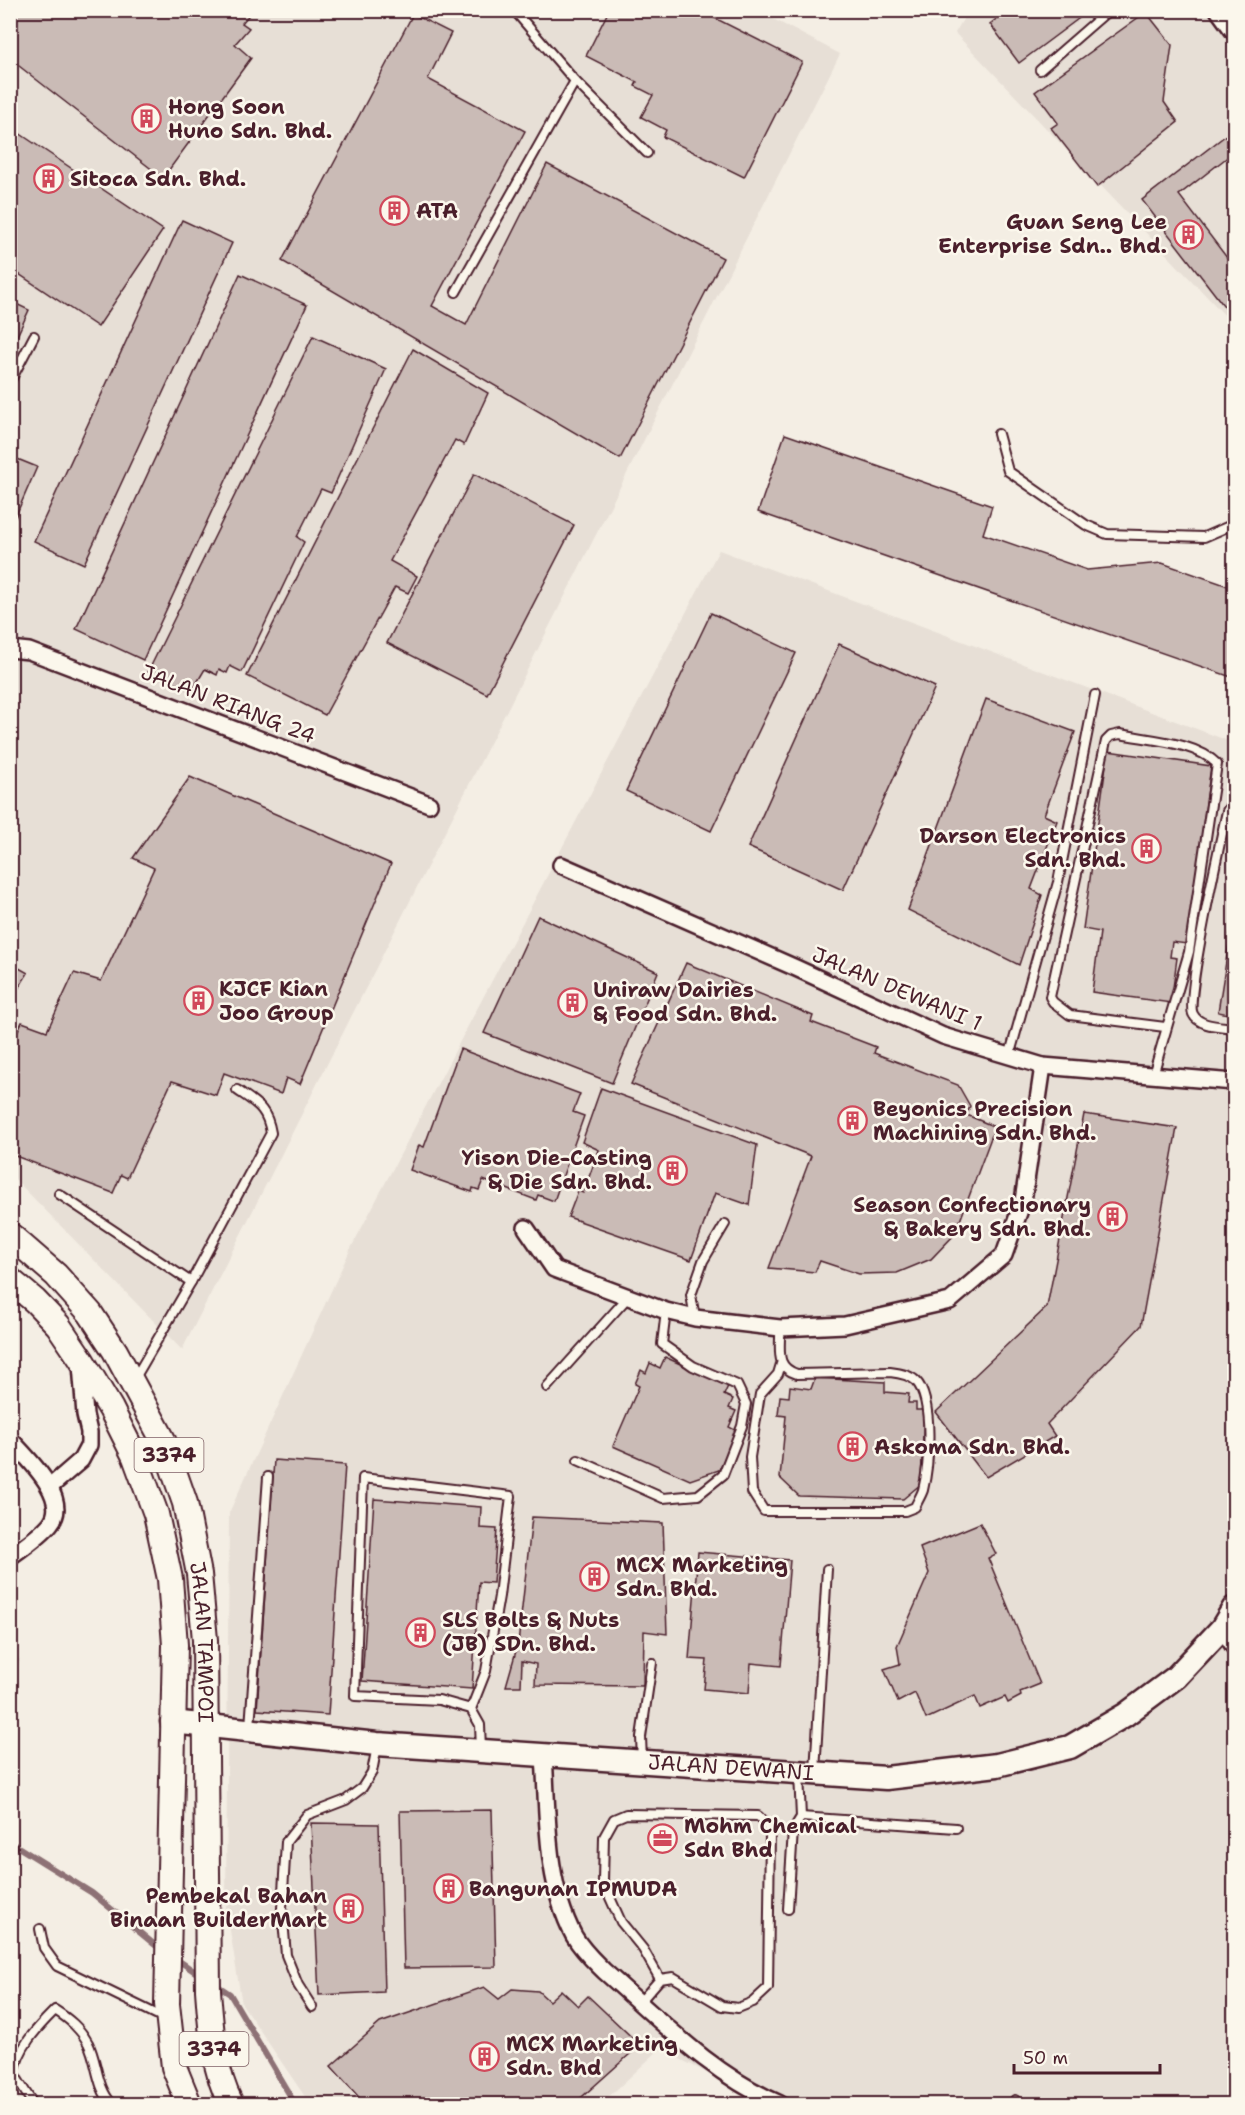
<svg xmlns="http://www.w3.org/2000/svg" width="1245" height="2115" font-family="'Shantell Sans',sans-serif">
  <rect width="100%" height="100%" fill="#f4eee4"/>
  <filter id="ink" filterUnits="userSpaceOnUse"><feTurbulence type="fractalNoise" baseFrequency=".0167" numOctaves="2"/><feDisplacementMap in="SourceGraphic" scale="12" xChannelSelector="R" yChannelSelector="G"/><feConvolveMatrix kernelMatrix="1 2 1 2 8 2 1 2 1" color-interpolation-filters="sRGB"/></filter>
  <g filter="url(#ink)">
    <!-- built -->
    <g fill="#e7dfd6">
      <polygon points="11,11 758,11 840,54 182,1350 11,1175"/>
      <polygon points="968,11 1234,11 1234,325 955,33"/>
      <polygon points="719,550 1234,743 1234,2104 769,2104 660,2049 601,2104 310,2104 242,2004 226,1906 229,1513 350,1250"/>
      <polygon points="11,1649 20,1660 11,1679"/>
    </g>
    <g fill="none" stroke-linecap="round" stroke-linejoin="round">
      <!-- stream -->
      <g stroke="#8d7174" stroke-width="6">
        <polyline points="10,1842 92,1893 161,1950"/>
        <polyline points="175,1958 201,1976"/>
        <polyline points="215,1984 230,1994 295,2104"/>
      </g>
    </g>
    <!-- building -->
    <g fill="#cabbb6" stroke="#4a1f2b" stroke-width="1.5">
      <polygon points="10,10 253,10 242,23 249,28 235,44 251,58 163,178 10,59"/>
      <polygon points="609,10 699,10 802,62 744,177 663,137 666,130 641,117 653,95 635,86 637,82 586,56"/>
      <polygon points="1008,10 1090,10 1019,63 990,24"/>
      <polygon points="1146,12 1172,45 1164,102 1178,122 1097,187 1051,128 1058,123 1035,92"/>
      <polygon points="413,14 451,33 428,79 525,131 432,306 466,325 547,164 723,258 620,459 282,261"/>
      <polygon points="10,127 163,230 98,327 10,268"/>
      <polygon points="1234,129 1234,152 1179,195 1234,267 1234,319 1142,200"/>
      <polygon points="182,220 232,243 84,564 34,541"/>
      <polygon points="240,274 307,305 143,660 76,629"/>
      <polygon points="10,301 29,310 10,351"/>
      <polygon points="313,336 386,369 331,493 321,489 297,537 304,542 242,672 230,666 227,673 219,669 217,675 205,669 192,691 148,672"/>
      <polygon points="413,349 488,393 464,445 455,440 390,561 417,576 408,593 395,587 325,715 247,676"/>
      <polygon points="785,434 992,506 983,534 1087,570 1162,563 1234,588 1234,678 758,512"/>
      <polygon points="10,456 37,467 10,529"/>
      <polygon points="474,474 574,525 487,694 387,643"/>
      <polygon points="711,613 796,653 711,831 626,791"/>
      <polygon points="839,644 935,687 843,890 748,847"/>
      <polygon points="986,699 1075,732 1044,815 1057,821 1031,889 1042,895 1019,965 908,910"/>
      <polygon points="1108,751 1211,766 1187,944 1172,942 1170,957 1177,958 1171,1003 1092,992 1100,932 1083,929"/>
      <polygon points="190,777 391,864 300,1084 286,1078 281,1094 224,1073 216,1095 172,1081 127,1178 121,1175 113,1193 10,1154 10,1047 22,1022 47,1031 74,973 101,981 154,868 133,858"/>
      <polygon points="1234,911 1234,1015 1218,1012"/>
      <polygon points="538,916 658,972 612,1083 484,1033"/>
      <polygon points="10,963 28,973 10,1002"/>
      <polygon points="686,963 813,1016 811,1022 876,1047 874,1053 958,1085 970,1106 967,1115 995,1127 955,1234 931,1259 897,1273 859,1274 820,1261 815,1272 769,1268 811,1156 631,1084"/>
      <polygon points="460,1049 580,1094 573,1112 584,1116 554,1201 538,1195 536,1200 483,1180 479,1190 473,1188 472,1192 410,1170 419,1145 424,1147"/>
      <polygon points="601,1088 757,1145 749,1205 715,1193 691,1260 568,1217 578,1191 583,1193 599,1150 582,1142"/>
      <polygon points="1084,1114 1177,1128 1141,1326 1047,1424 1055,1436 986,1477 936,1412 1047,1307"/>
      <polygon points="665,1357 728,1386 724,1395 733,1399 729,1408 736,1411 729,1427 737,1431 719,1470 690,1480 613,1446 639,1386 635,1384 641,1370 646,1373 650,1363 660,1368"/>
      <polygon points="815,1378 885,1382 885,1392 909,1394 908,1403 916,1403 916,1410 924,1410 921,1484 903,1499 799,1496 780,1478 786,1416 778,1415 780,1396 789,1397 790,1386 811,1389"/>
      <polygon points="274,1460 345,1465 328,1715 257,1710"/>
      <polygon points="374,1499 481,1507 480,1528 497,1529 493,1583 479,1582 472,1689 362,1681"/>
      <polygon points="532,1517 663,1523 667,1634 644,1631 643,1686 535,1685 536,1664 522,1661 521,1686 506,1686 518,1644"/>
      <polygon points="980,1523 996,1554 988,1558 1040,1684 1020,1692 1021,1696 1008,1703 1005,1697 980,1708 975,1696 926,1719 915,1693 898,1702 884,1669 900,1664 897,1646 929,1573 920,1548"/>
      <polygon points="698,1552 790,1560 781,1666 751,1663 749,1693 704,1689 707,1660 689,1659"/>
      <polygon points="492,1810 496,1967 404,1968 400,1811"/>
      <polygon points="311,1823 379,1824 384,1992 319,1995"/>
      <polygon points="484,1987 499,1999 512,1989 538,1991 549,2001 561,1990 578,2006 588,1996 640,2045 574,2104 365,2104 331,2066 380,2023"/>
    </g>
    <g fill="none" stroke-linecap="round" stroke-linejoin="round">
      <defs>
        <g id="lane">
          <polyline points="514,10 575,81 647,153"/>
          <polyline points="1040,70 1109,10"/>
          <polyline points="456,292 575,81"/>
          <polyline points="10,382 34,336"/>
          <polyline points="998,434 1008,471 1086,525 1107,534 1204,537 1234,524"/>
          <path d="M1234 799 1227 811C1221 838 1185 1000 1193 1014 1199 1027 1222 1026 1234 1028"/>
          <polyline points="1009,1057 1058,882 1095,695"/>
          <path d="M1153 1075 1189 952 1217 764C1196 742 1149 740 1120 734L1111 736 1106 741 1050 997 1053 1002 1070 1015 1165 1027"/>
          <polyline points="59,1194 191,1282"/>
          <polyline points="695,1318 691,1295 703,1261 725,1224"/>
          <path d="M780 1328C781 1349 774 1367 797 1374L890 1372C899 1373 910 1375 916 1381 934 1400 929 1466 923 1490 921 1496 917 1502 915 1507L905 1511H764L752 1492 750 1457 760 1394 778 1374 781 1364"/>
          <path d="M135 1378 191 1282 271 1133C267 1108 257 1104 237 1090"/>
          <polyline points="547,1387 628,1297"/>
          <polyline points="578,1460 663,1498 698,1495 723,1475 742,1426 746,1404 737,1385 693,1366 662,1344 666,1311"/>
          <polyline points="471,1709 486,1671 499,1596 511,1496 363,1478 355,1696 439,1700 471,1709 480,1725 481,1749"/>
          <polyline points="250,1727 268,1477"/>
          <polyline points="642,1761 641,1737 652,1663"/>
          <polyline points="815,1772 827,1569"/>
          <polyline points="801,1817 956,1828"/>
          <polyline points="788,1909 793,1830 801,1817 799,1774"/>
          <polyline points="40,1929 44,1948 57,1966 164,2018"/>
          <polyline points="640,2002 660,1979 673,1977 722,2006 738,2008 753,2002 768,1988 770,1833 765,1823 758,1816 626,1814 614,1819 604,1837 603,1882 621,1922 643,1949 660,1979"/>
          <polyline points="312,2007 298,1985 286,1955 282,1908 286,1842 307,1815 346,1800 362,1788 372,1772 377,1746"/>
          <path d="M33 2104 14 2074C18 2048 36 2029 55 2010 69 2019 80 2028 88 2043 98 2063 96 2087 112 2104"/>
          <polyline points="1014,2104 1015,2100"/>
        </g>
        <g id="street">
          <polyline points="1218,10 1234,32"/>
          <polyline points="10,649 29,651 429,804"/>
          <polyline points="561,865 796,968 943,1036 1043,1066 1234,1082"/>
          <polyline points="526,1228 554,1269 666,1311 695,1318 780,1328 845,1325 950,1301 1004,1255 1023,1201 1043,1066"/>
          <path d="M10 1439C26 1457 72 1499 50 1524 39 1537 23 1547 10 1557"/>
          <polyline points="51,1486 81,1460 89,1445 89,1432 85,1415 81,1365"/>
          <polyline points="1222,1628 1234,1647"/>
          <path d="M544 1755C548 1816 545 1881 574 1936 582 1950 593 1960 604 1971 659 2019 712 2075 780 2104"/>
        </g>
        <g id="secondary">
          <path id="s1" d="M172 1722 377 1744 886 1778 997 1765 1070 1747 1125 1715 1176 1677 1222 1628 1234 1608"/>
        </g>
        <g id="primary">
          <path id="s2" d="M10 1235 56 1275 90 1313 115 1351 163 1440 185 1503 199 1574 205 1640 208 1990C211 2029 213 2069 231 2104"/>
          <polyline points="10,1280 35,1301 58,1325 81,1359 111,1409 135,1457 156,1514 170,1579 175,1645 167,2004 174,2067 189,2104"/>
        </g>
      </defs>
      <!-- lane casing -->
      <use href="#lane" stroke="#4a1f2b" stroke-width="12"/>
      <!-- street casing -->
      <use href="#street" stroke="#4a1f2b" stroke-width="20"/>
      <!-- secondary casing -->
      <use href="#secondary" stroke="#4a1f2b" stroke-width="27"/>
      <!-- primary casing -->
      <use href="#primary" stroke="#4a1f2b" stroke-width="28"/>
      <!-- lane -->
      <use href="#lane" stroke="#fbf7ec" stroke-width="8"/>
      <!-- street -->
      <use href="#street" stroke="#fbf7ec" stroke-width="15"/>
      <!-- secondary -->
      <use href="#secondary" stroke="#fbf7ec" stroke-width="22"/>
      <!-- primary -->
      <use href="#primary" stroke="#fbf7ec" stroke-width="24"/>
    </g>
  </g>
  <!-- icons -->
  <defs>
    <symbol id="building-ring" viewBox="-11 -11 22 22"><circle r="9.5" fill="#fbf7ec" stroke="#d1495b" stroke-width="1.5"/><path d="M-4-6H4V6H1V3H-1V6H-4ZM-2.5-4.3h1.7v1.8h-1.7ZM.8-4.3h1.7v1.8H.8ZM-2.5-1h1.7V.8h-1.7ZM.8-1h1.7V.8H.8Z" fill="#d1495b"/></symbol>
    <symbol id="office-ring" viewBox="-11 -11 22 22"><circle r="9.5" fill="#fbf7ec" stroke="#d1495b" stroke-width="1.5"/><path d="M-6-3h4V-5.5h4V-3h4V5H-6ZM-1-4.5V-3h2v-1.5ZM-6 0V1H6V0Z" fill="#d1495b"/></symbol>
  </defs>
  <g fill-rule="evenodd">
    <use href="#building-ring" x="130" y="102" width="33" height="33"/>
    <use href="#building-ring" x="32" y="162" width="33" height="33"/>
    <use href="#building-ring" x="378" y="194" width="33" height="33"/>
    <use href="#building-ring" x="1172" y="218" width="33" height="33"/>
    <use href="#building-ring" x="1130" y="832" width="33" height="33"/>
    <use href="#building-ring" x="182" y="984" width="33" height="33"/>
    <use href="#building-ring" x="556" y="986" width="33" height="33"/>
    <use href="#building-ring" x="836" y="1104" width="33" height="33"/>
    <use href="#building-ring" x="656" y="1154" width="33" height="33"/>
    <use href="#building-ring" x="1096" y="1200" width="33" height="33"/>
    <use href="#building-ring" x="836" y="1430" width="33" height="33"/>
    <use href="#building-ring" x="578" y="1560" width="33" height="33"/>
    <use href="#building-ring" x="404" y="1616" width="33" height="33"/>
    <use href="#office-ring" x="646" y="1822" width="33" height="33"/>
    <use href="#building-ring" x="432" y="1872" width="33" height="33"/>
    <use href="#building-ring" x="332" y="1892" width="33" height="33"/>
    <use href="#building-ring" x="468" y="2040" width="33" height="33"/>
  </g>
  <g text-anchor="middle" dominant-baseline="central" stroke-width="5" stroke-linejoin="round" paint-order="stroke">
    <!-- shield labels -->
    <g fill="#fbf7ec" stroke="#7f6065" stroke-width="1.5">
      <rect x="134.5" y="1438" width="69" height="34" rx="4.5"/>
      <rect x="179.5" y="2032" width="69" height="34" rx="4.5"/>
    </g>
    <g font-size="20" font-weight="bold" fill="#4a1f2b">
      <text x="169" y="1455">3374</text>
      <text x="214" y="2049">3374</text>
    </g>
    <!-- poi labels -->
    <g font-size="21" font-weight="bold" fill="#4a1f2b" stroke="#fbf7ec" text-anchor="start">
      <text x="168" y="107">Hong Soon<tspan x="168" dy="24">Huno Sdn. Bhd.</tspan></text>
      <text x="70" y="179">Sitoca Sdn. Bhd.</text>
      <text x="416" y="211">ATA</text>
      <text x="1167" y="222" text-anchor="end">Guan Seng Lee<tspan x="1167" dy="24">Enterprise Sdn.. Bhd.</tspan></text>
      <text x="1126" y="836" text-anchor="end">Darson Electronics<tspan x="1126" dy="24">Sdn. Bhd.</tspan></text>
      <text x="219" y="989">KJCF Kian<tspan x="219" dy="24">Joo Group</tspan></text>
      <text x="593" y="990">Uniraw Dairies<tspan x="593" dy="24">&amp; Food Sdn. Bhd.</tspan></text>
      <text x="873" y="1109">Beyonics Precision<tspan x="873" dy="24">Machining Sdn. Bhd.</tspan></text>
      <text x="652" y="1158" text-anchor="end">Yison Die-Casting<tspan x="652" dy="24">&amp; Die Sdn. Bhd.</tspan></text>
      <text x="1091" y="1205" text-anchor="end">Season Confectionary<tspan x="1091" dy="24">&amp; Bakery Sdn. Bhd.</tspan></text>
      <text x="874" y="1447">Askoma Sdn. Bhd.</text>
      <text x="616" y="1565">MCX Marketing<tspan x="616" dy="24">Sdn. Bhd.</tspan></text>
      <text x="442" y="1620">SLS Bolts &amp; Nuts<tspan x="442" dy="24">(JB) SDn. Bhd.</tspan></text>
      <text x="684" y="1826">Mohm Chemical<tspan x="684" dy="24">Sdn Bhd</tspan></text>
      <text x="469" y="1889">Bangunan IPMUDA</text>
      <text x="327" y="1896" text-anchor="end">Pembekal Bahan<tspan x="327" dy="24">Binaan BuilderMart</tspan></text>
      <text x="506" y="2044">MCX Marketing<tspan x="506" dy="24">Sdn. Bhd</tspan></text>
    </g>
    <!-- street labels -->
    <g font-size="21" fill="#4a1f2b" stroke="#fbf7ec">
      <text transform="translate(228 704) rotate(21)">JALAN RIANG 24</text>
      <text transform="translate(897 989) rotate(23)">JALAN DEWANI 1</text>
      <text stroke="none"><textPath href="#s2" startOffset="466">JALAN TAMPOI</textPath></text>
      <text stroke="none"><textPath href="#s1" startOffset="561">JALAN DEWANI</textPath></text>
    </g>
  </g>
  <!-- margin -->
  <rect width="1245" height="2115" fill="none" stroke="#fbf7ec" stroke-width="36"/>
  <rect x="18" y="18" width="1209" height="2079" fill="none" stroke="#4a1f2b" stroke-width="2" filter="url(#ink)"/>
  <!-- scale -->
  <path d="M1014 2064v9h146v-9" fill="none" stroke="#4a1f2b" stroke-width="3"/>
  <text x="1023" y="2064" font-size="18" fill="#4a1f2b" stroke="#fbf7ec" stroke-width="4.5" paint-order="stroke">50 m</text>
</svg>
